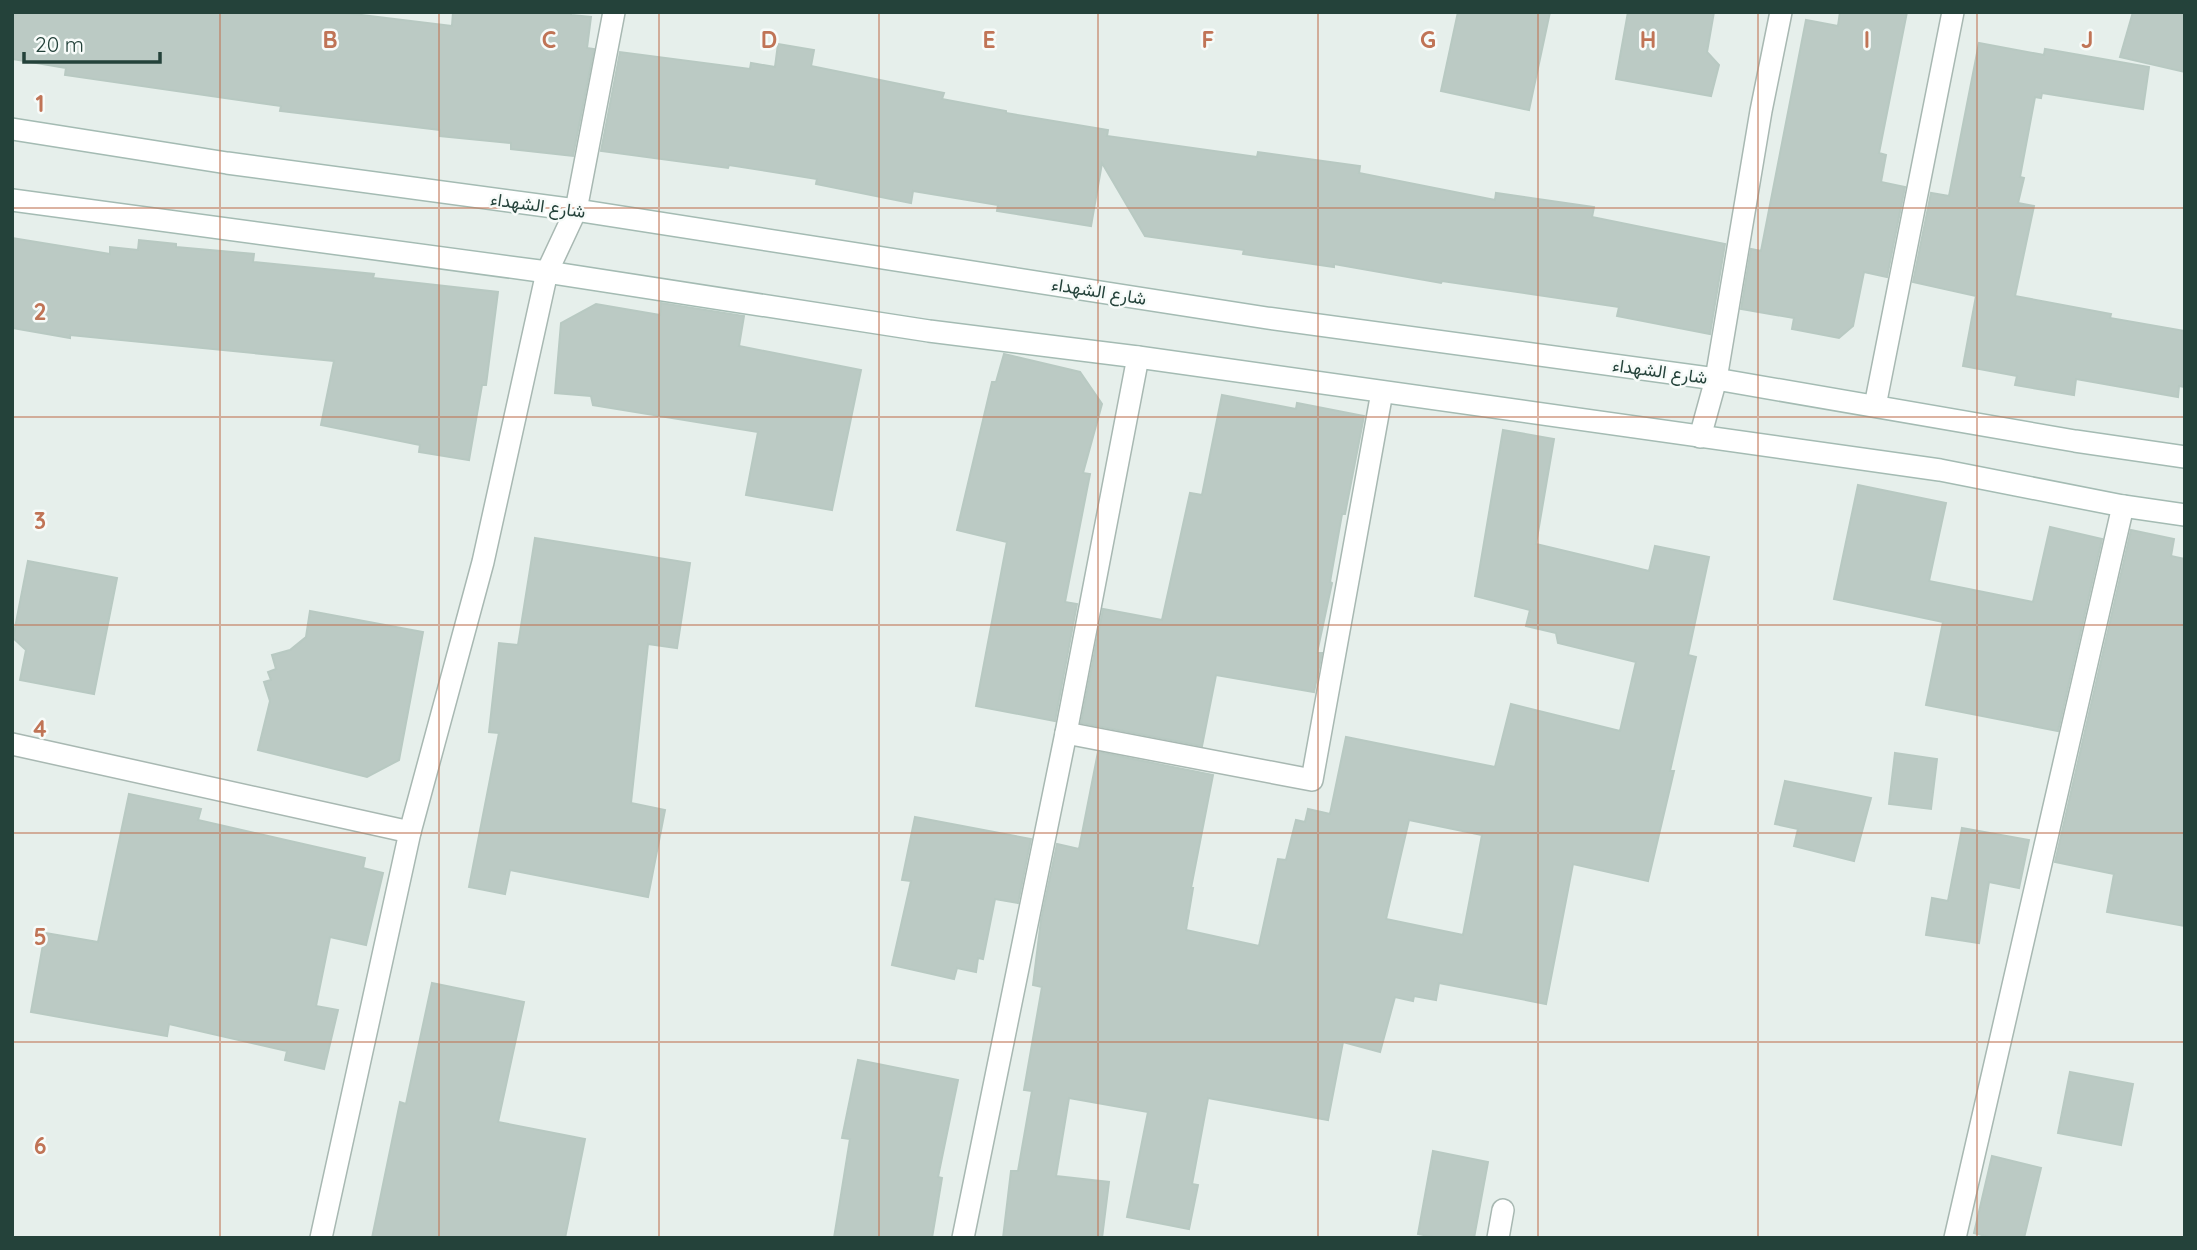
<svg xmlns="http://www.w3.org/2000/svg" width="2197" height="1250" font-family="Quicksand,Vazirmatn,sans-serif">
  <rect width="100%" height="100%" fill="#e6efeb"/>
  <!-- building -->
  <g fill="#bbcac4" stroke="#b8c9c2" stroke-width="2" fill-rule="evenodd">
    <polygon points="12,12 337,12 452,26 453,12 571,12 571,15 591,17 587,48 594,49 573,156 511,149 511,143 440,136 440,130 280,111 281,106 65,75 66,68 12,59"/>
    <polygon points="1458,12 1550,12 1529,110 1441,91"/>
    <polygon points="1628,12 1714,12 1707,52 1719,65 1711,96 1616,79"/>
    <polygon points="1840,12 1907,12 1879,153 1886,155 1881,182 1905,187 1887,277 1864,272 1853,326 1839,338 1792,329 1794,318 1741,309 1751,249 1761,251 1806,20 1838,26"/>
    <polygon points="2133,12 2185,12 2185,72 2120,57"/>
    <polygon points="1979,43 2044,55 2045,49 2149,67 2143,109 2042,93 2041,98 2035,97 2020,177 2024,178 2018,203 2034,206 2015,296 2111,314 2110,318 2185,331 2185,387 2179,386 2178,397 2076,379 2074,395 2015,385 2017,376 1963,366 1976,296 1913,282 1931,193 1949,196"/>
    <polygon points="778,44 814,50 811,66 944,93 942,99 1006,111 1006,113 1108,130 1107,136 1257,157 1258,152 1360,166 1359,173 1495,200 1496,193 1594,207 1592,217 1725,244 1710,334 1617,316 1619,307 1442,281 1441,283 1334,264 1334,267 1243,254 1244,250 1145,236 1102,163 1091,226 997,211 998,205 913,191 911,203 816,184 817,179 729,165 728,168 601,151 620,52 750,69 751,63 775,67"/>
    <polygon points="12,238 110,254 110,247 138,250 139,240 176,244 176,247 254,254 253,262 374,274 373,278 498,292 486,385 482,385 469,460 419,452 420,445 321,425 334,361 70,335 70,338 12,328"/>
    <polygon points="661,303 744,316 739,346 861,370 832,510 746,495 758,432 593,405 591,396 555,393 561,323 596,304 660,315"/>
    <polygon points="1004,354 1080,372 1102,404 1083,473 1090,474 1065,602 1077,604 1055,721 976,706 1007,542 957,530 992,382 996,382"/>
    <polygon points="1222,395 1296,409 1297,403 1364,416 1345,514 1342,514 1330,582 1332,583 1317,653 1322,653 1314,692 1216,675 1202,746 1081,723 1103,609 1162,620 1190,493 1202,495"/>
    <path d="M1503 430 1554 439 1536 544 1649 571 1655 546 1709 557 1688 655 1696 657 1670 771H1674L1648 881 1573 864 1546 1004 1439 983 1436 1000 1414 996 1413 1001 1395 997 1380 1052 1343 1042 1328 1120 1208 1098 1192 1184 1198 1185 1189 1229 1127 1217 1148 1112 1069 1098 1056 1176 1109 1182 1102 1238H1003L1011 1171H1018L1032 1091 1024 1090 1042 987 1033 985 1041 920 1057 844 1079 849 1098 752 1213 775 1191 888H1193L1186 930 1259 946 1278 859 1286 860 1296 820 1305 822 1308 809 1330 814 1346 737 1495 767 1511 704 1620 731 1636 662 1558 643 1556 633 1526 626 1530 610 1475 596ZM1409 820 1482 835 1463 935 1386 919Z"/>
    <polygon points="1858,485 1946,503 1929,581 2033,602 2050,527 2102,539 2058,731 1926,705 1943,622 1834,599"/>
    <polygon points="2131,530 2174,539 2171,556 2185,559 2185,926 2107,912 2114,874 2055,862"/>
    <polygon points="535,538 690,563 677,648 648,644 631,803 665,810 648,897 510,870 505,894 469,887 499,733 489,732 499,643 518,645"/>
    <polygon points="28,561 117,578 94,694 20,680 26,650 13,638"/>
    <polygon points="310,611 423,632 399,760 367,777 258,750 270,701 264,682 271,680 268,672 276,669 272,655 290,650 306,637"/>
    <polygon points="1895,753 1937,759 1931,809 1889,804"/>
    <polygon points="1785,781 1871,798 1854,861 1794,846 1798,829 1775,824"/>
    <polygon points="129,794 201,809 198,820 365,858 363,868 383,873 366,945 330,937 316,1006 338,1010 324,1069 285,1060 287,1051 169,1024 167,1036 31,1012 45,933 98,942"/>
    <polygon points="915,817 1031,839 1018,903 995,899 983,959 978,958 976,972 957,968 954,979 892,965 911,881 902,880"/>
    <polygon points="1962,828 2029,840 2019,888 1989,882 1979,943 1926,935 1932,898 1948,901"/>
    <polygon points="432,983 524,1002 498,1122 585,1139 565,1238 372,1238 400,1102 406,1104"/>
    <polygon points="858,1060 958,1080 938,1177 942,1178 932,1238 834,1238 850,1139 842,1138"/>
    <polygon points="2070,1072 2133,1084 2121,1145 2058,1133"/>
    <polygon points="1433,1151 1488,1162 1474,1238 1439,1238 1418,1234"/>
    <polygon points="1992,1156 2041,1168 2024,1238 1993,1238 1974,1233"/>
  </g>
  <g fill="none" stroke-linecap="round" stroke-linejoin="round">
    <defs>
      <polyline id="service" points="963,1238 1066,733 1138,357"/>
      <g id="minor">
        <polyline points="1875,406 1953,12"/>
        <polyline points="1700,437 1716,379 1761,111 1781,12"/>
        <polyline points="1066,733 1312,780 1382,392"/>
        <polyline points="12,744 410,832"/>
        <polyline points="321,1238 410,832 483,562 547,272 576,210 614,12"/>
        <polyline points="1498,1238 1503,1210"/>
        <polyline points="1955,1238 2123,506"/>
      </g>
      <g id="secondary">
        <polyline points="12,129 227,163 576,210 1267,318 1716,379 2075,441 2185,457"/>
        <polyline points="12,200 547,272 929,331 1138,357 1940,470 2123,506 2185,515"/>
      </g>
    </defs>
    <!-- service casing -->
    <use href="#service" stroke="#a8b8b2" stroke-width="24"/>
    <!-- minor casing -->
    <use href="#minor" stroke="#a8b8b2" stroke-width="24"/>
    <!-- secondary casing -->
    <use href="#secondary" stroke="#a4bbb3" stroke-width="24"/>
    <!-- service -->
    <use href="#service" stroke="#fff" stroke-width="21"/>
    <!-- minor -->
    <use href="#minor" stroke="#fff" stroke-width="21"/>
    <!-- secondary -->
    <use href="#secondary" stroke="#fff" stroke-width="21"/>
  </g>
  <!-- grid -->
  <path fill="none" stroke="#c07456" stroke-width="2" stroke-opacity="0.55" d="M220 12V1238M439 12V1238M659 12V1238M879 12V1238M1098 12V1238M1318 12V1238M1538 12V1238M1758 12V1238M1977 12V1238M12 208H2185M12 417H2185M12 625H2185M12 833H2185M12 1042H2185"/>
  <g text-anchor="middle" dominant-baseline="central" stroke-width="5" stroke-linejoin="round" paint-order="stroke">
    <!-- street labels -->
    <g font-size="18" fill="#24423a" stroke="#f7fbf9">
      <text transform="translate(538 205) rotate(8)">شارع الشهداء</text>
      <text transform="translate(1099 291) rotate(9)">شارع الشهداء</text>
      <text transform="translate(1660 371) rotate(8)">شارع الشهداء</text>
    </g>
  </g>
  <g font-size="23" text-anchor="middle" font-weight="bold" fill="#c07456" stroke="#f7fbf9" stroke-width="5" stroke-linejoin="round" paint-order="stroke">
    <text x="330" y="48">B</text>
    <text x="549" y="48">C</text>
    <text x="769" y="48">D</text>
    <text x="989" y="48">E</text>
    <text x="1208" y="48">F</text>
    <text x="1428" y="48">G</text>
    <text x="1648" y="48">H</text>
    <text x="1867" y="48">I</text>
    <text x="2087" y="48">J</text>
    <text x="40" y="112">1</text>
    <text x="40" y="320">2</text>
    <text x="40" y="529">3</text>
    <text x="40" y="737">4</text>
    <text x="40" y="945">5</text>
    <text x="40" y="1154">6</text>
  </g>
  <!-- border -->
  <rect width="2197" height="1250" fill="none" stroke="#24423a" stroke-width="28"/>
  <!-- scale -->
  <path d="M24 52v10h136v-10" fill="none" stroke="#24423a" stroke-width="3.5"/>
  <text x="35" y="52" font-size="21" fill="#24423a" stroke="#f7fbf9" stroke-width="5" paint-order="stroke">20 m</text>
</svg>
